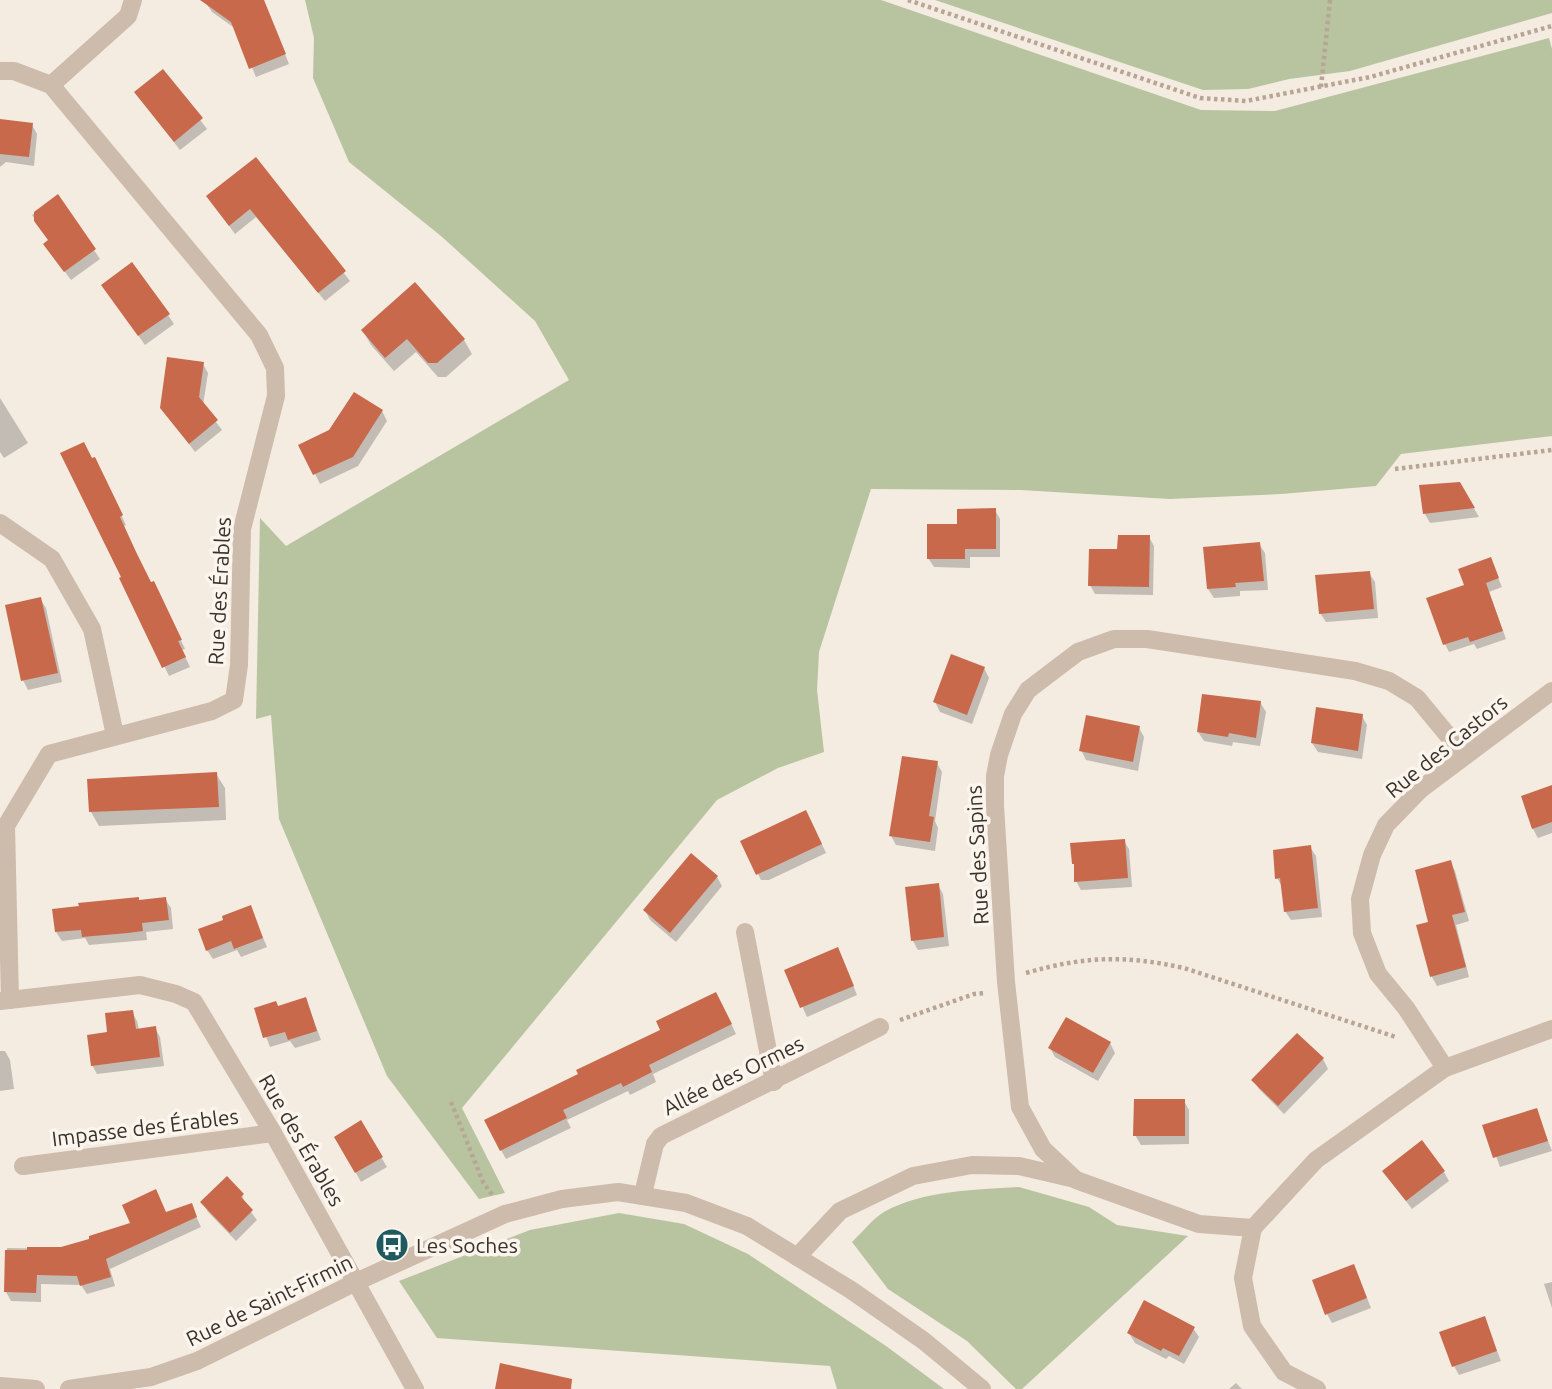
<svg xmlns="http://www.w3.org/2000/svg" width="1552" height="1389" font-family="Ubuntu,sans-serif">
  <rect width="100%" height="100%" fill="#f4ebe1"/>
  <!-- green -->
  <g fill="#b8c4a0">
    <polygon points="305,0 881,0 1201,110 1275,111 1549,38 1552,49 1552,436 1401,454 1376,486 1281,494 1170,499 1021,490 871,489 819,652 817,690 824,752 778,768 717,800 462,1108 505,1193 479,1199 387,1076 279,819 271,715 256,719 260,518 286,546 569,380 535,321 441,236 349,162 313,78 314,38"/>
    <polygon points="935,0 1552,0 1552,13 1350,71 1289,79 1248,89 1203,90"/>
    <path d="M1019 1187 1089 1207 1117 1225 1188 1236 1022 1389H1016L967 1341 888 1289 852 1242C862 1233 873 1218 884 1212 924 1190 975 1190 1019 1187Z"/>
    <polygon points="619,1213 684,1224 748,1254 886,1346 944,1389 837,1389 830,1366 437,1338 399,1281 530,1230"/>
  </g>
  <!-- shadow -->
  <g fill="#0003">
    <polygon points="208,0 263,0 289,64 256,77 236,29 212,12 206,3"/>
    <polygon points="163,71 207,129 180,150 136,93"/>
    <polygon points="0,121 32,125 37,134 34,166 6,162 0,167"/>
    <polygon points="256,159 350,281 325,301 256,217 235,234 208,197"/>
    <polygon points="58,197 100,259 71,280 51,253 50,242 32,215"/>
    <polygon points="109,294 168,315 174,324 145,345"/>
    <polygon points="363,331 464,340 472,354 446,377 438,377 416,352 394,371 371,345"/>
    <polygon points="203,364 208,373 203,405 222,430 195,452 162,408"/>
    <polygon points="0,398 28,443 4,458 0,452"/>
    <polygon points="382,411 387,421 358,466 320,484 301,445"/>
    <polygon points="92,460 99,468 126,525 124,526 151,584 158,592 185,649 182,650 190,667 169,676 122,578"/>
    <polygon points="1459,483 1479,517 1430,523 1425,514"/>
    <polygon points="995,510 1000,519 1000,557 970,557 970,568 934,567 928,558 959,526"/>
    <polygon points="1149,537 1154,546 1153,595 1095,594 1090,585 1119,551"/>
    <polygon points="1259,544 1265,553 1268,590 1240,591 1240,596 1214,598 1208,589"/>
    <polygon points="1490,559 1502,587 1489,592 1506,639 1477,649 1474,644 1449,652 1445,644 1466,586"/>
    <polygon points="1369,573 1375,582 1378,618 1326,622 1320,613"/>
    <polygon points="40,599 46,608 62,682 28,690 23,680"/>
    <polygon points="984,668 989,678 972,724 940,712 935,702"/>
    <polygon points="1260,702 1266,712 1260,746 1233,742 1232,746 1204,741 1198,732"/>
    <polygon points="1362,716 1367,725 1362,759 1318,752 1312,743"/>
    <polygon points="1139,728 1144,737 1138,771 1086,760 1081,750"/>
    <polygon points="937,763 942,772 935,821 938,828 935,851 896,845 891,836"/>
    <polygon points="216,774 225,788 226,820 99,826 91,812"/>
    <polygon points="1552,787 1552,833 1538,838 1533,829"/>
    <polygon points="811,821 826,853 769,880 761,880 756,870"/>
    <polygon points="1124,841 1129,849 1132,887 1081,890 1076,881 1076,868 1073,863"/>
    <polygon points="1310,847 1316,856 1322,917 1291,920 1285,911 1283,888 1277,878"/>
    <polygon points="1450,862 1455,871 1469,921 1456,925 1469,977 1437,986 1432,977 1418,926 1430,923"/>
    <polygon points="717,877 722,886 676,942 650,920 645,910"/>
    <polygon points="938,885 943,894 949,946 918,950 913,941 907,888"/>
    <polygon points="165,899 171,908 173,929 146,932 147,940 89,945 85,938 62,941 56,932 139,901"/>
    <polygon points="250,907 267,947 241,957 237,950 213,959 207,950 226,921"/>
    <polygon points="842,958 857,995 807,1017 786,971"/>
    <polygon points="306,999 321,1040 295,1048 290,1041 270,1047 256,1010 278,1008"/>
    <polygon points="721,1003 736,1034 653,1074 656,1082 630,1095 628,1091 567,1120 571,1128 506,1159 501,1150 580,1075"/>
    <polygon points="132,1012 137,1021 139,1030 155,1028 160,1037 164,1066 97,1074 92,1065 109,1034"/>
    <polygon points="1110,1043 1115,1053 1098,1081 1055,1057 1050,1048"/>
    <polygon points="0,1051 5,1051 10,1060 14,1089 0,1091"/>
    <polygon points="1323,1059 1328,1069 1284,1114 1259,1089 1253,1080"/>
    <polygon points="1184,1101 1189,1110 1189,1144 1141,1145 1135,1135"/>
    <polygon points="1536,1110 1552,1151 1500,1167 1485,1126"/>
    <polygon points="361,1123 387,1167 361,1182 336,1137"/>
    <polygon points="1444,1172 1449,1181 1412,1209 1390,1180"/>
    <polygon points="242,1195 246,1205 257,1220 236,1241 208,1212 203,1203"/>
    <polygon points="191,1206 201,1227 110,1269 115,1286 87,1294 81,1285 41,1284 41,1302 11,1301 6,1292 7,1248 61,1249"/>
    <polygon points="1358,1275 1371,1308 1332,1323 1327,1314"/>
    <polygon points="1552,1282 1552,1308 1544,1284"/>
    <polygon points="1484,1318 1501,1361 1459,1375 1454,1366"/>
    <polygon points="1193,1328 1199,1337 1184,1364 1169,1356 1166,1359 1135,1343 1129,1333"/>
    <polygon points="1236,1383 1242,1389 1229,1389"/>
  </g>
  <!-- building -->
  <g fill="#c8694b">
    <polygon points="200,0 264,0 286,54 249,69 231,22"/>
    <polygon points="163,69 203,118 174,142 134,92"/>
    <polygon points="0,119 33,123 29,157 0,154"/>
    <polygon points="256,157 346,271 318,293 250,209 229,226 206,196"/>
    <polygon points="58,194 96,249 64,272 43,244 48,240 34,221 34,212"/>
    <polygon points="132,262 170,314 138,336 101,285"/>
    <polygon points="415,282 465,339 437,363 428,363 407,339 385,358 361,330"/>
    <polygon points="167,357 204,362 199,397 218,420 189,444 160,408"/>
    <polygon points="354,392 383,410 353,457 313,475 298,445 329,430"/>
    <polygon points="84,442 92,458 95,457 123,515 120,517 136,552 151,582 154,581 182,640 178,641 186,657 162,668 119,578 121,577 60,453"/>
    <polygon points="1460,482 1475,508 1423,514 1419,485"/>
    <polygon points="996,508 996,549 965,549 965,559 927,559 927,524 957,524 957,509"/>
    <polygon points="1118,535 1150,535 1149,587 1088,586 1089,549 1117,549"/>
    <polygon points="1260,542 1264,581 1235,583 1236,587 1207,589 1203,547"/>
    <polygon points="1491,557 1499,578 1486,583 1503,631 1470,642 1468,637 1443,645 1426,598 1464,585 1458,569"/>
    <polygon points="1370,571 1374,609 1319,614 1315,575"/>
    <polygon points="41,597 58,673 21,681 5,605"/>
    <polygon points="951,654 985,667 967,715 933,702"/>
    <polygon points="1202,694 1261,701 1256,738 1229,733 1228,737 1197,732"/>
    <polygon points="1316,707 1363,714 1358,751 1311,743"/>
    <polygon points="1086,715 1140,726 1133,762 1079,751"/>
    <polygon points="902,756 938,761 929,816 934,817 930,842 889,836"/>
    <polygon points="217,772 219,807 89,812 87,779"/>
    <polygon points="1552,785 1552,822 1532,829 1521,796"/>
    <polygon points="806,810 822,844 756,875 740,841"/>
    <polygon points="1125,839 1128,878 1074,882 1074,864 1072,864 1070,843"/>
    <polygon points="1311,845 1318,908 1284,912 1280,878 1275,879 1273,850"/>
    <polygon points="691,853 718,876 670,933 643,910"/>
    <polygon points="1451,860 1465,912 1452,915 1466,967 1430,977 1416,925 1428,922 1415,870"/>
    <polygon points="939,883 944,937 911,941 905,887"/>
    <polygon points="139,897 139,900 166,897 169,920 142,923 143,931 128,933 82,937 81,930 55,932 52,909 79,906 78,903"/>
    <polygon points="251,905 263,938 234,949 231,941 206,951 198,929 223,920 222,916"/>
    <polygon points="838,947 854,986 800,1008 784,970"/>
    <polygon points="716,992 732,1024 649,1065 652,1072 623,1087 621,1083 563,1110 567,1118 500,1151 484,1120 578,1074 576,1070 660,1030 656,1021"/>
    <polygon points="306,997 317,1031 288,1040 285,1032 263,1038 254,1008 276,1001 278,1006"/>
    <polygon points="133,1010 136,1029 156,1026 160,1057 91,1066 87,1035 107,1032 105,1013"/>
    <polygon points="1066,1017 1111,1042 1093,1073 1048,1048"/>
    <polygon points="1297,1033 1324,1058 1278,1106 1251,1080"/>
    <polygon points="1134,1099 1185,1099 1185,1136 1133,1136"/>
    <polygon points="1537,1108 1548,1141 1493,1158 1482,1125"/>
    <polygon points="361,1120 383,1157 355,1173 334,1137"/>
    <polygon points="1422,1140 1445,1171 1406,1201 1382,1171"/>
    <polygon points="227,1176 244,1194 241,1197 253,1210 230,1233 200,1202"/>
    <polygon points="156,1189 166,1212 192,1203 197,1217 106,1259 111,1277 80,1286 77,1276 37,1275 36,1293 4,1292 5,1250 27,1250 27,1247 61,1247 89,1239 89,1236 130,1223 122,1205"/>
    <polygon points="1354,1264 1367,1298 1325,1315 1312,1280"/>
    <polygon points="1144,1300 1195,1327 1179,1356 1163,1348 1161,1351 1127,1333"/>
    <polygon points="1485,1316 1497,1351 1452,1367 1439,1332"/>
    <polygon points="500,1363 572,1379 571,1389 495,1389"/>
  </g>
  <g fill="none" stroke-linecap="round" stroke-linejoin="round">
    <!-- path -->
    <g stroke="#b9a596" stroke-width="4.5" stroke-dasharray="3.5 3.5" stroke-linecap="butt">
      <polyline points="908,0 1200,98 1246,101 1370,77 1552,26"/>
      <polyline points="1321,87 1330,0"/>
      <polyline points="1395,469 1552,450"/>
      <path d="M1026 973C1085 956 1125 955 1184 968L1396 1037"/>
      <polyline points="900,1020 974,994 985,993"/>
      <polyline points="451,1102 483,1182 493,1196"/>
    </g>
    <!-- street -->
    <g stroke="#cdbbac" stroke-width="18">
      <polyline points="0,71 14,71 51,85 259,335 275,368 276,396 242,529 239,665 234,700 212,711 49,754 6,826 10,1000"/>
      <polyline points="51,85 128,16 133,0"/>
      <polyline points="0,523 52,559 92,629 115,735"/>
      <polyline points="745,932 774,1082"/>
      <polyline points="0,1001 140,985 176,994 194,1002 273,1133 415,1389"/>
      <polyline points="1445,1068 1406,1008 1378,974 1362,933 1360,899 1372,855 1386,825 1421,789 1552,691"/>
      <polyline points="23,1166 273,1133"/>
      <polyline points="643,1194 655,1144 661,1136 880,1027"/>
      <polyline points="1253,1228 1199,1224 1076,1180 1043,1149 1020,1107 1006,982 995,806 995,776 999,755 1013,714 1028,690 1078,652 1114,639 1147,639 1355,671 1389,681 1417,698 1465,756"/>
      <polyline points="1253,1228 1316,1160 1445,1068 1552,1029"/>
      <polyline points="1253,1228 1243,1278 1252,1326 1284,1372 1317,1389"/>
      <polyline points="797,1257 840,1211 913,1176 972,1165 1019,1166 1075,1179"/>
      <polyline points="0,1386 36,1389"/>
      <polyline points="69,1389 151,1377 197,1361 356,1282 505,1214 562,1199 618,1192 686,1203 747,1226 851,1290 924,1341 982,1389"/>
    </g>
  </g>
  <!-- icons -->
  <defs>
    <symbol id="bus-disc" viewBox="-11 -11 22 22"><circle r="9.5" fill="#1f5a5e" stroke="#fbf5ee"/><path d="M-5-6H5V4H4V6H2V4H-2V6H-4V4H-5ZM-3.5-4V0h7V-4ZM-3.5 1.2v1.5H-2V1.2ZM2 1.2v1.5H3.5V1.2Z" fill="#fff"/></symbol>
  </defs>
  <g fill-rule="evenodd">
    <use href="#bus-disc" x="373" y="1226" width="38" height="38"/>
  </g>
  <g text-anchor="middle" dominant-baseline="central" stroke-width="7" stroke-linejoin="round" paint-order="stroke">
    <!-- street labels -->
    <g font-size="21" fill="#3b302b" stroke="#fbf5ee">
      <text transform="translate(219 591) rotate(-87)">Rue des Érables</text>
      <text transform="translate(1446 746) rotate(-39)">Rue des Castors</text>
      <text transform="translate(977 855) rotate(-93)">Rue des Sapins</text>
      <text transform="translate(733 1075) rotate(-26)">Allée des Ormes</text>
      <text transform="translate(145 1127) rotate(-7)">Impasse des Érables</text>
      <text transform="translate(302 1140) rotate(60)">Rue des Érables</text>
      <text transform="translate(269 1300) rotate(-26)">Rue de Saint-Firmin</text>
    </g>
    <!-- poi labels -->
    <g font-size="21" fill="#3b302b" stroke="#fbf5ee" text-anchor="start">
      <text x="416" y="1245">Les Soches</text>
    </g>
  </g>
</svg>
